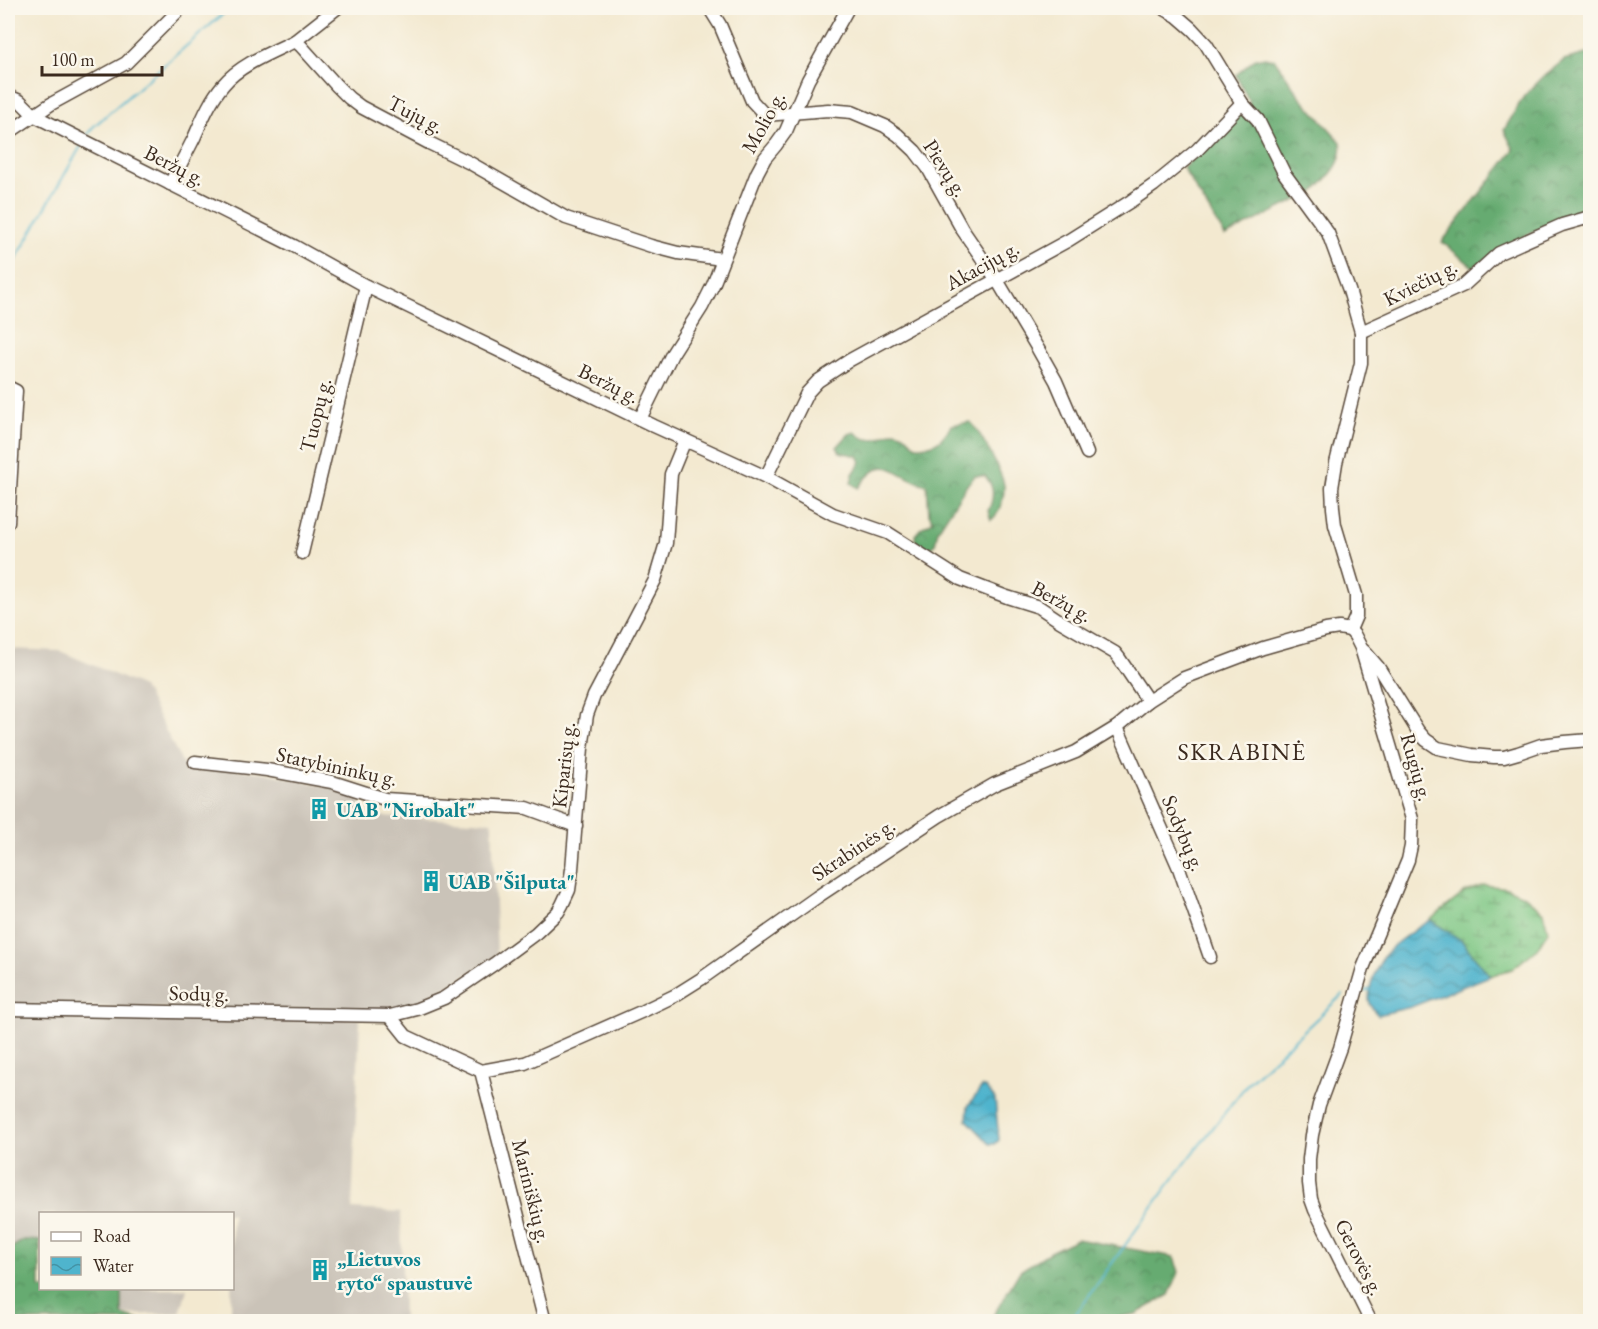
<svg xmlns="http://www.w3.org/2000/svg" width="1598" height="1329" font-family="'EB Garamond',serif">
  <defs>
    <pattern id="forest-crowns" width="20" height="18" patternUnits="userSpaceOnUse" patternTransform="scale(1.5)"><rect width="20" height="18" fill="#66ab71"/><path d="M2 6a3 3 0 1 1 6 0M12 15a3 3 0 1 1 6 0" fill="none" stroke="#558b5c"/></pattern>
    <pattern id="wetland-marsh" width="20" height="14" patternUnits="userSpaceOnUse" patternTransform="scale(1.5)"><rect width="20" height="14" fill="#7dc683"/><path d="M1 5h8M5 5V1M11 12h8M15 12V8" fill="none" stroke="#68a16b"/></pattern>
    <pattern id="water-waves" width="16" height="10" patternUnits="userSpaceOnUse" patternTransform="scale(1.5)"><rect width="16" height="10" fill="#4fb4cd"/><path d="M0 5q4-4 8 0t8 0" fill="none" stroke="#4393a6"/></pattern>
  </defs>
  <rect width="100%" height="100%" fill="#fbf7ec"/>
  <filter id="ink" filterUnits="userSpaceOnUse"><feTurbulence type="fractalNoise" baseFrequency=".0167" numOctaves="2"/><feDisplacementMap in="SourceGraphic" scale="12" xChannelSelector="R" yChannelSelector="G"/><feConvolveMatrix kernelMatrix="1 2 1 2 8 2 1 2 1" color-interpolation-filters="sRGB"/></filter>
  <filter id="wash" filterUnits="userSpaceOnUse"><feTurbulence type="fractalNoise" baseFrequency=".008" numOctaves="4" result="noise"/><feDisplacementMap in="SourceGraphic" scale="24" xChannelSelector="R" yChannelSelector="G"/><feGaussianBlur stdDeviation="1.35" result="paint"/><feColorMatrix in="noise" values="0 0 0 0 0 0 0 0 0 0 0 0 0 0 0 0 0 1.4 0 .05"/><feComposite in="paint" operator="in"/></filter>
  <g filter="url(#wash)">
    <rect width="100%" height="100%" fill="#f3e9d0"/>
    <!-- industrial -->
    <g fill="#cac3b8">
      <polygon points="8,649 60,651 143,687 183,764 267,773 360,794 360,815 492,822 497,957 401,1012 8,1005"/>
      <polygon points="8,1014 360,1019 352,1209 401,1212 403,1321 231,1321 232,1214 40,1214 40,1241 24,1240 8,1250"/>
      <polygon points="122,1289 187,1289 180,1313 122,1315"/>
    </g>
    <!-- forest -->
    <g fill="url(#forest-crowns)" stroke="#506a48" stroke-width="1.5">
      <polygon points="1590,53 1590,208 1527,235 1473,267 1442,242 1514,150 1504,130 1524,96 1542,78 1564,60"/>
      <path d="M1265 57 1275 60 1299 95 1341 142C1345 165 1325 180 1311 195L1305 196 1225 236 1183 168 1250 103 1236 75 1255 59Z"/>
      <path d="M970 422C979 429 1002 473 1004 485 1005 496 1000 514 991 520L988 511C994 498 995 487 985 476H975L967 485 938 530 935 544 928 551H922L916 546 915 535 921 528 933 521 929 514 927 485C892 477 888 448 858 488L851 483 853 474 861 462 858 456 840 452 837 447 849 434 855 432C870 446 879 437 896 431L904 434 916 446C937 447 941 440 952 425Z"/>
      <polygon points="1077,1239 1174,1257 1179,1272 1169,1295 1136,1314 1097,1321 990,1321 1020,1271 1050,1252"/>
      <polygon points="24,1240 40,1241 40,1288 122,1289 122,1315 142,1321 8,1321 8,1250"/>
    </g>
    <!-- wetland -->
    <polygon fill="url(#wetland-marsh)" stroke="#5c7850" stroke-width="1.5" points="1484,885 1507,888 1525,896 1543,912 1548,931 1537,949 1512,969 1490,976 1461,940 1430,920 1464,893"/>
    <!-- water -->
    <g fill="url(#water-waves)" stroke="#456f76" stroke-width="1.5">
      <path d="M1430 920 1461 940 1490 976 1411 1007 1378 1015C1367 1004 1368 999 1371 985 1381 948 1400 940 1430 920Z"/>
      <polygon points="982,1087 985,1087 995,1099 999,1140 995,1144 990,1144 967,1120 968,1106"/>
    </g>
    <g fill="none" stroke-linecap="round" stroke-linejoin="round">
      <!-- stream -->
      <g stroke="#4fb4cd" stroke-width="2">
        <polyline points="86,136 93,127 230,8"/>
        <polyline points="8,273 81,146"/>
        <polyline points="1364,991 1370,990"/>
        <polyline points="1070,1322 1166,1188 1248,1083 1342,995"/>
      </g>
    </g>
  </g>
  <g filter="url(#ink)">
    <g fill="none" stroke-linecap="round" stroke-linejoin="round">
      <defs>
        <g id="minor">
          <polyline points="708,8 710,9 720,25 752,101 765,115 828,110 852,112 885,126 898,135 915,151 928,168 962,229 997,280 1038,349 1056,381 1087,453"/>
          <polyline points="1163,8 1177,16 1192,29 1206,44 1242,103 1258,120 1284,173 1328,233 1349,290 1361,332 1361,363 1336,463 1332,488 1333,508 1335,525 1356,595 1356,616 1350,630"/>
          <polyline points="295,41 337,8"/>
          <polyline points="8,96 20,101 35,116 294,246 366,286 654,426 766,477 833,514 888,533 960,579 1007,597 1039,607 1060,621 1115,653 1119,658 1148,701"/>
          <polyline points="8,133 51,104 126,63 181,8"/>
          <path d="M170 184C178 169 186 154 194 138 202 120 210 100 223 85 239 65 272 52 295 41L301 46 337 86 349 98 361 107 429 143 470 163 566 218 651 246 678 253 722 259"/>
          <polyline points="1361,332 1464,285 1499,253 1562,225 1590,217"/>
          <polyline points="8,387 16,391 8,522"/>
          <polyline points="640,419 672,354 702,307 713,285 757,173 765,158 776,145 786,131 808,80 848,8"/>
          <polyline points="766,477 807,393 818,381 850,360 1069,240 1131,201 1154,185 1197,150 1242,103"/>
          <polyline points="302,553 366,286"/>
          <polyline points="1350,630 1355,636 1361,648 1412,819 1411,846 1408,860 1363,968 1340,1048 1319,1105 1312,1135 1309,1159 1309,1183 1311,1199 1315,1210 1371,1322"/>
          <polyline points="1364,651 1378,667 1418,731 1426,740 1438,748 1472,755 1494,757 1504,757 1518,753 1541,745 1565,742 1590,740"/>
          <polyline points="1117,727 1179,868 1210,957"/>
          <polyline points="195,762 267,770 332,782 385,799 527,808 576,826"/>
          <polyline points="8,1009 390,1016 417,1009 444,998 494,964 536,933 558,912 562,905 569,890 572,869 582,748 587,715 594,696 655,580 666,543 671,474 685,440"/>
          <polyline points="390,1016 406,1036 481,1071 525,1063 643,1011 674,996 701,979 817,897 939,816 995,784 1076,752 1117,727 1148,701 1184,678 1263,648 1326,630 1339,628 1350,630"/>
          <polyline points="481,1071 545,1322"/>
        </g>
      </defs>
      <!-- minor casing -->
      <use href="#minor" stroke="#574739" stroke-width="15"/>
      <!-- minor -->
      <use href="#minor" stroke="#fff" stroke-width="12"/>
    </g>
  </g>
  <!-- icons -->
  <defs>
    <symbol id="building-bare" viewBox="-9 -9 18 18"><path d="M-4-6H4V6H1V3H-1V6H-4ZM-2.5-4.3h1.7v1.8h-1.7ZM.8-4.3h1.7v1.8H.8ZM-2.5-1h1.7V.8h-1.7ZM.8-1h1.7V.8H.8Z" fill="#0f9aa8" stroke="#fbf7ec" stroke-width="2.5" paint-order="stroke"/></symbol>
  </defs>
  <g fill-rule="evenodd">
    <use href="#building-bare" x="304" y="794" width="30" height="30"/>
    <use href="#building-bare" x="416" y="866" width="30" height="30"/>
    <use href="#building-bare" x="305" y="1255" width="30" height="30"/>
  </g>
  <g text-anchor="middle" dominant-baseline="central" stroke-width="5" stroke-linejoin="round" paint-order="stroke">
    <!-- street labels -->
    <g font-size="21" fill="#3b2a1e" stroke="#fbf7ec">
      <text transform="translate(416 114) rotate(27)">Tujų g.</text>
      <text transform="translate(763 122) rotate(-61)">Molio g.</text>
      <text transform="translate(175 165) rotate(27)">Beržų g.</text>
      <text transform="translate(946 168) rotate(57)">Pievų g.</text>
      <text transform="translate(982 265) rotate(-29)">Akacijų g.</text>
      <text transform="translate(1420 282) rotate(-27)">Kviečių g.</text>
      <text transform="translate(609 383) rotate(26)">Beržų g.</text>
      <text transform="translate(315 415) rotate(-76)">Tuopų g.</text>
      <text transform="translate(1062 601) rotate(28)">Beržų g.</text>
      <text transform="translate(563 765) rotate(-84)">Kiparisų g.</text>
      <text transform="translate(337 766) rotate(12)">Statybininkų g.</text>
      <text transform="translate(1417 767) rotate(74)">Rugių g.</text>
      <text transform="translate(1184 833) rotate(67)">Sodybų g.</text>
      <text transform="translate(853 849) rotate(-34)">Skrabinės g.</text>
      <text transform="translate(199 993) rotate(1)">Sodų g.</text>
      <text transform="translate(532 1191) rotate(76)">Mariniškių g.</text>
      <text transform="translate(1360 1257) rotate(63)">Gerovės g.</text>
    </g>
    <!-- culture labels -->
    <g font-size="21" font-weight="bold" fill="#0d838f" stroke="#fbf7ec" text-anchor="start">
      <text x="336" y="809">UAB "Nirobalt"</text>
      <text x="448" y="881">UAB "Šilputa"</text>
      <text x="337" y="1258">„Lietuvos<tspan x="337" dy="24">ryto“ spaustuvė</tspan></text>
    </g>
    <!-- quarter labels -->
    <g font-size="24" letter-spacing="1.5" fill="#3b2a1e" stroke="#fbf7ec">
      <text x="1242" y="751">SKRABINĖ</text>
    </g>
  </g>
  <!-- margin -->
  <rect width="1598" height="1329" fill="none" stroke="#fbf7ec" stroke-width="30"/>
  <!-- legend -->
  <rect x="39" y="1212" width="195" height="78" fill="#fbf7ec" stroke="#aea59a" stroke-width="1.5"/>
  <rect x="51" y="1232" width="30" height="9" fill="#ffffff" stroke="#aea59a" stroke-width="1.5"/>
  <text x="93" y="1242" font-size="18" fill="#3b2a1e">Road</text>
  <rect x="51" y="1257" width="30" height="18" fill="url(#water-waves)" stroke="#aea59a" stroke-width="1.5"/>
  <text x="93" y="1272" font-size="18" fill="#3b2a1e">Water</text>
  <!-- scale -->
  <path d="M42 66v9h120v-9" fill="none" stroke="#3b2a1e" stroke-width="3"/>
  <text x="51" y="66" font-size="18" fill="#3b2a1e" stroke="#fbf7ec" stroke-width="4.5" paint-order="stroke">100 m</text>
</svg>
